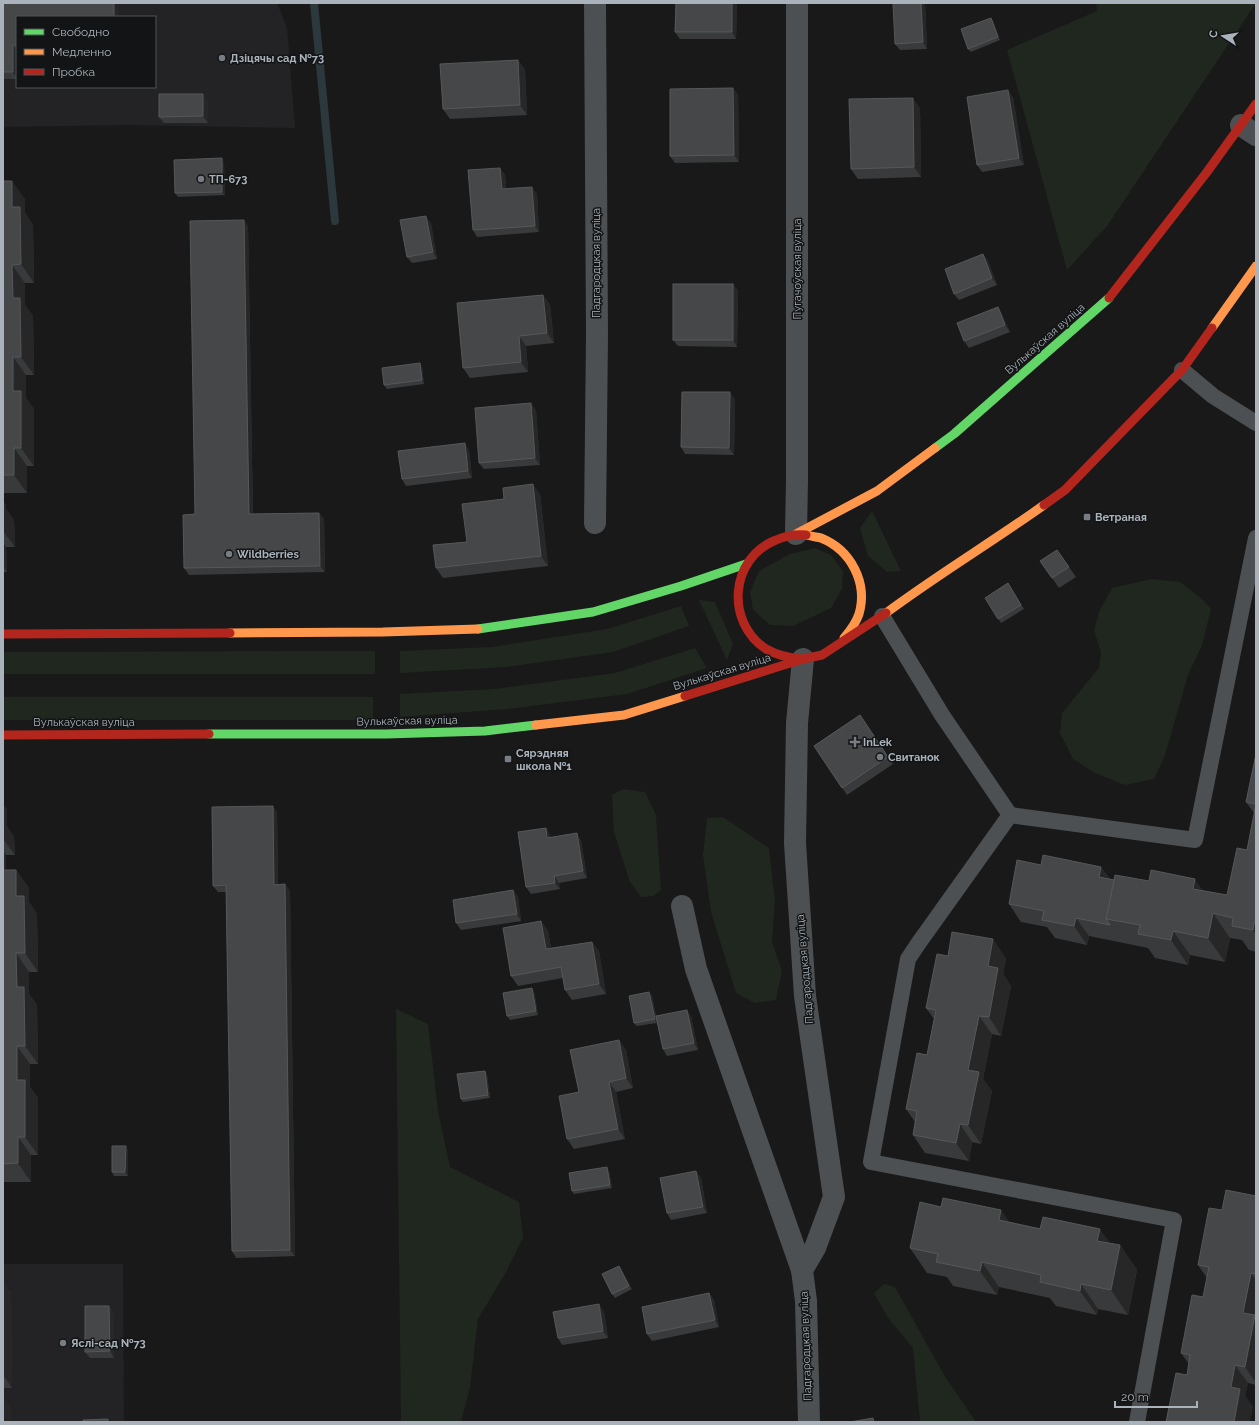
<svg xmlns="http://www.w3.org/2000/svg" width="1259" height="1425" font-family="Raleway,sans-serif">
  <rect width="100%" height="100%" fill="#191919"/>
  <!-- built -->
  <g fill="#232325" fill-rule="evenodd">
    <path d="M3 3H277L287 28 295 128 130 125 3 127ZM17 17H155V87H17Z"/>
    <polygon points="3,1264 123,1264 124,1422 3,1422"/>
  </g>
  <!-- green -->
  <g fill="#1f271f">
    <polygon points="1096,3 1256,3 1107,226 1067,270 1007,50 1097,11"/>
    <polygon points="872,511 901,571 887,572 868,556 860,528"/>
    <polygon points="815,548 831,555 843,571 842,589 831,608 793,626 770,625 753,610 750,592 759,571 790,554"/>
    <polygon points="1151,579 1180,582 1201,598 1211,609 1202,645 1188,675 1165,755 1154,779 1125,785 1095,773 1073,759 1060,733 1062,713 1099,668 1101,653 1094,630 1099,612 1112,588"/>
    <polygon points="699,600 715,602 733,644 727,660"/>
    <polygon points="681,606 689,626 613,652 507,667 400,673 400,651 492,647 607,629"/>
    <polygon points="695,648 707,668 627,694 508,709 400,717 400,694 494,689 615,673"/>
    <polygon points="375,651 375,674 3,674 3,652"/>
    <rect x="3" y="697" width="370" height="23"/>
    <polygon points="623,789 645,792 656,815 661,890 653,896 641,897 630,882 614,832 612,795"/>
    <polygon points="723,817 769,848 775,901 772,942 782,971 776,1000 755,1003 736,993 711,912 703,855 707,818"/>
    <polygon points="396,1009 428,1024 438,1111 450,1167 519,1202 523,1238 505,1274 478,1319 470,1387 461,1422 401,1422"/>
    <polygon points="884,1284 895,1287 944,1375 976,1422 920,1422 913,1348 888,1318 874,1293"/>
  </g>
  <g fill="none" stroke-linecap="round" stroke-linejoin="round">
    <!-- stream -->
    <polyline stroke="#2b383c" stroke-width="8" points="314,3 335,221"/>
    <!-- lane -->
    <g stroke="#4d5052" stroke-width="16">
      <polyline points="1182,370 1213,396 1256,423"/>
      <polyline points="882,616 942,715 1010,815 918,944 908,959 871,1162 1174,1220 1137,1422"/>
      <polyline points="1010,815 1195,840 1256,538"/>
    </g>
    <!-- street -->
    <g stroke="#4d5052" stroke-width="22">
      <polyline points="595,3 597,334 595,523"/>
      <polyline points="1241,125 1256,135"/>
      <polyline points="796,534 797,480 797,3"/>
      <polyline points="803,659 797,723 795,843 805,996 834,1197 815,1248 802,1270 806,1301 809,1422"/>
      <polyline points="682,906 696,969 802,1270"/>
    </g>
    <!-- fast -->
    <g stroke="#63d668" stroke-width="9">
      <polyline points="935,448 954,434 1109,298"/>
      <polyline points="478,629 593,612 681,586 746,564"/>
      <polyline points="209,734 386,734 485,731 536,725"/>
    </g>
    <!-- slow -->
    <g stroke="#ff974d" stroke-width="9">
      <polyline points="1212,328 1256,266"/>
      <polyline points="796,534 877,491 935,448"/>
      <path d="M806 535C810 536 816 537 821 538 851 550 868 583 859 614 856 623 850 631 844 638"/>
      <path d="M886 613C937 575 992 542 1044 505"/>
      <polyline points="230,633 383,632 478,629"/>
      <polyline points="536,725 624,715 685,696"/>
    </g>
    <!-- jam -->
    <g stroke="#b3261e" stroke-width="9">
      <polyline points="1109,298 1207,172 1256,104"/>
      <polyline points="1044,505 1065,490 1182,370 1212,328"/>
      <polyline points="3,634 230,633"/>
      <path d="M801 659C789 658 777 655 766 649 725 622 730 558 776 540 785 536 795 534 806 535"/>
      <polyline points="685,696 803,659 822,655 886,613"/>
      <polyline points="3,735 209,734"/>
    </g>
  </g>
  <!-- wall -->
  <g fill="#393a3b">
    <polygon points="3,3 17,17 17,79 3,79"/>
    <polygon points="676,3 737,3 736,39 680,39 675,32"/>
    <polygon points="925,3 927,49 900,50 895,44"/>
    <polygon points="991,18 993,21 1000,40 971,52 968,49"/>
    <polygon points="518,60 525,70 527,115 450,119 443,109"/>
    <polygon points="733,88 738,95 739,162 675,163 670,156"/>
    <polygon points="1013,97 1024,165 982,172 977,165"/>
    <polygon points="208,101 208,123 164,123 159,117"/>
    <polygon points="920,108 921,177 858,179 851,169"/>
    <polygon points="224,162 225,195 178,197 175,193"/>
    <polygon points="500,168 505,175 506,189 537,194 539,232 477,237 473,230"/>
    <polygon points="3,181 25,199 25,213 33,225 34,283 25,283 25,305 33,316 34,375 26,375 26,398 34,409 34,466 27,466 27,493 3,493"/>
    <polygon points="244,220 248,227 253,514 319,513 324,519 325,572 189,575 184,568 195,514"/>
    <polygon points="431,223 437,259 412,263 407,257"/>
    <polygon points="983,254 988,261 997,285 959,300 954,294"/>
    <polygon points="733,284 738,291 737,347 678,346 673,340"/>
    <polygon points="543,295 550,305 554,343 526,346 528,372 470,378 463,368"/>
    <polygon points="998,307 1002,314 1010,332 969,348 964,341"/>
    <polygon points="422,367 424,384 387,389 384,385"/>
    <polygon points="735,399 734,455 685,454 681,447"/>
    <polygon points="536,410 540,465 484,469 479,463"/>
    <polygon points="469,450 472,478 406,486 402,479"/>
    <polygon points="540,494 548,566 443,578 436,568 467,542 504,499"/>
    <polygon points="3,501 6,505 6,509 14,520 15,547 6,547 7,572 3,572"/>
    <polygon points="1057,550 1076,577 1059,588 1040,561"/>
    <polygon points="1008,583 1024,609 1001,623 985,598"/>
    <polygon points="860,715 893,764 847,795 814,746"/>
    <polygon points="1256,754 1256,952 1249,950 1242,940 1230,938 1225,962 1190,955 1188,965 1155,958 1148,948 1089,936 1087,945 1055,938 1047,927 1021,922 1009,904 1041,865 1101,867 1110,879 1114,880 1149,881 1227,895 1247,850 1254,813 1246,802"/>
    <polygon points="3,804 7,810 7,826 14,837 15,855 6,855 6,870 16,870 29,888 29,902 37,914 38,972 29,972 29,994 37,1005 38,1064 30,1064 30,1087 38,1098 38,1155 31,1155 31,1182 3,1182"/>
    <polygon points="273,806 277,813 278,885 285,884 290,891 295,1256 236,1258 232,1251 226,892 218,892 213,886"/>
    <polygon points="546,828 550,835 551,837 581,840 587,878 559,883 560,889 531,894 526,887"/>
    <polygon points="513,890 518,897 521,921 461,930 456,923"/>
    <polygon points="541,921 548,931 551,948 592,942 599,951 606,994 572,1000 565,990 563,978 518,986 511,976"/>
    <polygon points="948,956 1006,958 1003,974 1011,986 1001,1036 992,1034 983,1079 992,1091 981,1144 972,1142 969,1161 925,1153 913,1135 915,1122 906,1109 927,1055 934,1019 926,1008"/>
    <polygon points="534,991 538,1015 510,1020 507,1016"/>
    <polygon points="652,995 656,1016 691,1016 698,1050 667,1056 663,1049 657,1023 637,1026 634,1023"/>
    <polygon points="619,1040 626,1050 633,1088 616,1092 625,1139 574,1149 567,1139 579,1092"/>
    <polygon points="485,1071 487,1074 490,1098 463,1102 461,1099"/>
    <polygon points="128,1150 128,1176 114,1176 112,1172"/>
    <polygon points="609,1171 612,1188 574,1194 572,1191"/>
    <polygon points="696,1171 701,1178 707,1213 671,1220 667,1213"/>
    <polygon points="1256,1196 1256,1385 1248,1383 1245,1396 1253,1407 1187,1375 1189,1364 1181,1353 1203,1297 1207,1278 1198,1265 1222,1210"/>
    <polygon points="1010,1222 1120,1245 1137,1270 1128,1315 1098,1309 1097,1315 1056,1306 1050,1298 999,1287 997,1295 953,1286 947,1277 927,1273 910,1248"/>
    <polygon points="619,1266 632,1289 615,1298 612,1294"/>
    <polygon points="3,1283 11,1293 12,1388 3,1388"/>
    <polygon points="709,1293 714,1300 719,1327 652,1341 647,1334"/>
    <polygon points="109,1306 114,1313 114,1358 90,1358 85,1352"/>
    <polygon points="604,1311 608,1338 562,1345 558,1338"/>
  </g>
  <!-- shaded-wall -->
  <g fill="#272727">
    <rect x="114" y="3" width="5" height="14"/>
    <polygon points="732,3 737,3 736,39 732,32"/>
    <polygon points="921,3 925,3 927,49 923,42"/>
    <polygon points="991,18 993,21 1000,40 998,37"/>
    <polygon points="13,45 17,51 17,78 13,72"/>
    <polygon points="518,60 525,70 527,115 520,105"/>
    <polygon points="733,88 738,95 739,162 734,155"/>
    <polygon points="1008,90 1013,97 1024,165 1019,158"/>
    <polygon points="203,94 208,101 208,123 203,116"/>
    <polygon points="913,98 920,108 921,177 914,167"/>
    <polygon points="222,158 224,162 225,195 222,192"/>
    <polygon points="500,168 505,175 507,196 502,189"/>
    <polygon points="12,181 25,199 25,213 33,225 34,283 21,264 12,207"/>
    <polygon points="532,187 537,194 539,232 535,226"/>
    <polygon points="426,216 431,223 437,259 433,252"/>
    <polygon points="244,220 248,227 253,521 249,514"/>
    <polygon points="983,254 988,261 997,285 992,278"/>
    <polygon points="12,265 25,283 25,305 33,316 34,375 21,357 13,298"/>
    <polygon points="733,284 738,291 737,347 733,340"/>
    <polygon points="543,295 550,305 554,343 547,333"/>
    <polygon points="998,307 1002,314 1010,332 1005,325"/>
    <polygon points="519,336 526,346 528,372 521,362"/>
    <polygon points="13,357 26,375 26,398 34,409 34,466 21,448 13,391"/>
    <polygon points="420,363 422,367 424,384 422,380"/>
    <polygon points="730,392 735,399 734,455 729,448"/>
    <polygon points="531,403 536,410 540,465 535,458"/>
    <polygon points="465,443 469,450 472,478 468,471"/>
    <polygon points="14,448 27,466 27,493 14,475"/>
    <polygon points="533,484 540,494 548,566 541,556"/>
    <polygon points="3,501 6,505 6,509 14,520 15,547 3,531"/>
    <polygon points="319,513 324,519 325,572 320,566"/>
    <polygon points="3,542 6,547 7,572 3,567"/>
    <polygon points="3,804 7,810 7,826 14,837 15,855 3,839"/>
    <polygon points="273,806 277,813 278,892 274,885"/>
    <polygon points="546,828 550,835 552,844 547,838"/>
    <polygon points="577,833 581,840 587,878 583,871"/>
    <polygon points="3,851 6,855 6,877 3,872"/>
    <polygon points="1101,867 1114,885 1099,877"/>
    <polygon points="16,870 29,888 29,902 37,914 38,972 25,953 16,896"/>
    <polygon points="554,876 559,883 560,889 555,883"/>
    <polygon points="1195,879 1212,904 1193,889"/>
    <polygon points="285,884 290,891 295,1256 290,1250"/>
    <polygon points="513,890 518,897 521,921 517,914"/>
    <polygon points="1213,913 1230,938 1225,962 1208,938"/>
    <polygon points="1076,918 1089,936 1087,945 1074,926"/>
    <polygon points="541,921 548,931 553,959 546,949"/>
    <polygon points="1254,923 1256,926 1256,935 1253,930"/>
    <polygon points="1173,931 1190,955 1188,965 1171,940"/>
    <polygon points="993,939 1006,958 1003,974 1011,986 1001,1036 989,1017 988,966"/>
    <polygon points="592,942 599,951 606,994 599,984"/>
    <polygon points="16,953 29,972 29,994 37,1005 38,1064 25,1046 17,987"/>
    <polygon points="532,988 534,991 538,1015 536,1011"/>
    <polygon points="649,992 652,995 657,1023 655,1019"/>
    <polygon points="687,1010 691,1016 698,1050 694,1043"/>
    <polygon points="979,1016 992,1034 983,1079 992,1091 981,1144 968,1125 968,1070"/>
    <polygon points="619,1040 626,1050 633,1088 626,1078"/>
    <polygon points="17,1046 30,1064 30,1087 38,1098 38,1155 25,1137 17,1080"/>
    <polygon points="485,1071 487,1074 490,1098 488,1095"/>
    <polygon points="609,1082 616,1092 625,1139 618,1129"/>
    <polygon points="960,1124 972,1142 969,1161 956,1143"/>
    <polygon points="18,1137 31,1155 31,1182 18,1163"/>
    <polygon points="126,1146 128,1150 128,1176 125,1172"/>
    <polygon points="607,1167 609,1171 612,1188 610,1185"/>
    <polygon points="696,1171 701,1178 707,1213 703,1207"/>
    <polygon points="1001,1210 1018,1234 999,1220"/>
    <polygon points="1100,1229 1117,1253 1097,1241"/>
    <polygon points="1120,1245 1137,1270 1128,1315 1111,1290"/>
    <polygon points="982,1262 999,1287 997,1295 980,1271"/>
    <polygon points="619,1266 621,1269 632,1289 629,1286"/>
    <polygon points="1251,1273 1256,1280 1256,1383 1245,1367 1243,1313"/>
    <polygon points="3,1283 11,1293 12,1388 3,1375"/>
    <polygon points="1081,1284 1098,1309 1097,1315 1080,1291"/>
    <polygon points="709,1293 714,1300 719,1327 715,1320"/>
    <polygon points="599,1304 604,1311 608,1338 603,1331"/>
    <polygon points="109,1306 114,1313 114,1358 110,1351"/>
    <polygon points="1235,1365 1248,1383 1245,1396 1253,1407 1250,1422 1234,1422 1231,1387"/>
    <polygon points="3,1396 11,1407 11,1422 3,1422"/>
  </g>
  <!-- building -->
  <g fill="#464748" stroke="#55585a">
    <polygon points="3,3 114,3 114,17 17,17 17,45 13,45 13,72 3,72"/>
    <polygon points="676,3 732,3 732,32 675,32"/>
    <polygon points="893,3 921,3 923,42 895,44"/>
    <polygon points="991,18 998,37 968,49 961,29"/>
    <polygon points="518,60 520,105 443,109 440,64"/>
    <polygon points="733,88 734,155 670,156 670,89"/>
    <polygon points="1008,90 1019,158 977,165 967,97"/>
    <polygon points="159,94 203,94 203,116 159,117"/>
    <polygon points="913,98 914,167 851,169 849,99"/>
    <polygon points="222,158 222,192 175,193 174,160"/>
    <polygon points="500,168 502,189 532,187 535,226 473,230 468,170"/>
    <polygon points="3,181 12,181 12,207 20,207 21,264 12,265 13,298 20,298 21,357 13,357 13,391 21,391 21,448 14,448 14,475 3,475"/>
    <polygon points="426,216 433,252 407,257 400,220"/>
    <polygon points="244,220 249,514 319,513 320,566 184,568 183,515 195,514 190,221"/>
    <polygon points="983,254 992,278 954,294 945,269"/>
    <rect x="673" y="284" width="60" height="56"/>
    <polygon points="543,295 547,333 519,336 521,362 463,368 457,303"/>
    <polygon points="998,307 1005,325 964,341 957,323"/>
    <polygon points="420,363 422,380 384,385 382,368"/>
    <polygon points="682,392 730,392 729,448 681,447"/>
    <polygon points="531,403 535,458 479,463 475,408"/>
    <polygon points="465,443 468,471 402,479 398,451"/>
    <polygon points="533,484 541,556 436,568 433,545 467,542 462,504 504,499 503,488"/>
    <polygon points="1057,550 1069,567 1052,578 1040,561"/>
    <polygon points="1008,583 1021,605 998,619 985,598"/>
    <polygon points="860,715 888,757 842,788 814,746"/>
    <polygon points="1256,754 1256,804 1246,802"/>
    <polygon points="1256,804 1256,924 1254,923 1253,930 1232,926 1233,918 1213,913 1208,938 1173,931 1171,940 1138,934 1140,925 1106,919 1115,875 1149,881 1151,870 1195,879 1193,889 1227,895 1237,848 1247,850"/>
    <polygon points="273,806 274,885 285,884 290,1250 232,1251 226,885 213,886 212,807"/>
    <polygon points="546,828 547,838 577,833 583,871 554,876 555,883 526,887 518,832"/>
    <polygon points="1043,855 1101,867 1099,877 1114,880 1106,919 1110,925 1076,918 1074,926 1042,920 1044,911 1009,904 1017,860 1041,865"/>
    <polygon points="3,870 16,870 16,896 24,896 25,953 16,953 17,987 24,987 25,1046 17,1046 17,1080 25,1080 25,1137 18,1137 18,1163 3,1164"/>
    <polygon points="513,890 517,914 456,923 453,900"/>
    <polygon points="541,921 546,949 592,942 599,984 565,990 561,967 511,976 503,928"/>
    <polygon points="952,932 993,939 988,966 998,968 989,1017 979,1016 968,1070 979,1072 968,1125 960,1124 956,1143 913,1135 917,1111 906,1109 917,1053 927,1055 936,1010 926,1008 937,954 948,956"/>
    <polygon points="532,988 536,1011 507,1016 503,993"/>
    <polygon points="649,992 655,1019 634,1023 629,996"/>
    <polygon points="687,1010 694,1043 663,1049 656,1016"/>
    <polygon points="619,1040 626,1078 609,1082 618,1129 567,1139 559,1096 579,1092 570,1050"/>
    <polygon points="485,1071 488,1095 461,1099 457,1074"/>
    <polygon points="112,1146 126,1146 125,1172 112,1172"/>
    <polygon points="607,1167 610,1185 572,1191 569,1173"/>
    <polygon points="696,1171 703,1207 667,1213 660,1178"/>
    <polygon points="1226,1190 1256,1196 1256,1274 1251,1273 1243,1313 1255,1315 1245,1367 1235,1365 1231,1387 1240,1389 1234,1422 1166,1422 1176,1373 1187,1375 1190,1355 1181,1353 1192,1295 1203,1297 1209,1267 1198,1265 1209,1208 1222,1210"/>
    <polygon points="943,1198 1001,1210 999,1220 1040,1229 1043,1217 1100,1229 1097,1241 1120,1245 1111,1290 1081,1284 1080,1291 1040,1282 1041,1275 982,1262 980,1271 936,1262 938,1254 910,1248 920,1202 941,1207"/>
    <polygon points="619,1266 629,1286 612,1294 602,1274"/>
    <polygon points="709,1293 715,1320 647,1334 642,1307"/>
    <polygon points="599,1304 603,1331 558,1338 553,1312"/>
    <polygon points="85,1306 109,1306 110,1351 85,1352"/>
    <polygon points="873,1418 874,1422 850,1422"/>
    <polygon points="108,1419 108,1422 83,1422 83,1420"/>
  </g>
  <!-- markers -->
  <g fill="#777d82" stroke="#131415" stroke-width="1.5">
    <circle cx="222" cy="58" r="4"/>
    <circle cx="201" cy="179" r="4"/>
    <rect x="1083" y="513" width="8" height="8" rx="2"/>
    <circle cx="229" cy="554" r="4"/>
    <path d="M853 736h4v4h4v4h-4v4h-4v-4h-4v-4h4z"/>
    <circle cx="880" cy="757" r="4"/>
    <rect x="504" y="755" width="8" height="8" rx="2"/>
    <circle cx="63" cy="1343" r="4"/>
  </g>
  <g text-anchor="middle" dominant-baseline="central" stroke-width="3" stroke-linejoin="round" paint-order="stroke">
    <!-- poi labels -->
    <g font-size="11" font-weight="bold" fill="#aab3bb" stroke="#131415" text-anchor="start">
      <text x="230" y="58">Дзіцячы сад №73</text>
      <text x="209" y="179">ТП-673</text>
      <text x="1095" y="517">Ветраная</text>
      <text x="237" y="554">Wildberries</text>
      <text x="863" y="742">InLek</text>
      <text x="516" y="753">Сярэдняя<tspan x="516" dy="13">школа №1</tspan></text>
      <text x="888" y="757">Свитанок</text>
      <text x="71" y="1343">Яслі-сад №73</text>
    </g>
    <!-- street labels -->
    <g font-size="11" fill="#aab3bb" stroke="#131415">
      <text transform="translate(596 263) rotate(-90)">Падгародцкая вуліца</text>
      <text transform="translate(797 269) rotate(-90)">Пугачоўская вуліца</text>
      <text transform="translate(1045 339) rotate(-41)">Вулькаўская вуліца</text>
      <text transform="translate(722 672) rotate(-17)">Вулькаўская вуліца</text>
      <text transform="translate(407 721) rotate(-1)">Вулькаўская вуліца</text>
      <text x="84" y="722">Вулькаўская вуліца</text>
      <text transform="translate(805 969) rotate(-95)">Падгародцкая вуліца</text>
      <text transform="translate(806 1346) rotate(-92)">Падгародцкая вуліца</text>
    </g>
  </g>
  <!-- border -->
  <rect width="1259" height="1425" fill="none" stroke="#aab3bb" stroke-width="8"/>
  <!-- legend -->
  <rect x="16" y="16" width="140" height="72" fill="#131415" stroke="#4f5457"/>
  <rect x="24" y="29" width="20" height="6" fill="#63d668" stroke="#4f5457"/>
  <text x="52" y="36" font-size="12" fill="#aab3bb">Свободно</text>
  <rect x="24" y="49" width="20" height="6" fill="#ff974d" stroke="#4f5457"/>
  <text x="52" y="56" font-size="12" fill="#aab3bb">Медленно</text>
  <rect x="24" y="69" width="20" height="6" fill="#b3261e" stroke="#4f5457"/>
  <text x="52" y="76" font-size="12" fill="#aab3bb">Пробка</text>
  <!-- north arrow -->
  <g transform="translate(1223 36) rotate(282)" stroke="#131415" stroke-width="3" paint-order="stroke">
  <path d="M0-3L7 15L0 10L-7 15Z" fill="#aab3bb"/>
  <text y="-6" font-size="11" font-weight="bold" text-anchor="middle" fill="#aab3bb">С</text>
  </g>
  <!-- scale -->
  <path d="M1115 1401v6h82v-6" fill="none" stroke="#aab3bb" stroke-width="2"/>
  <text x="1121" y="1401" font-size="12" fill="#aab3bb" stroke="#131415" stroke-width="3" paint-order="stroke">20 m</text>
</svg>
